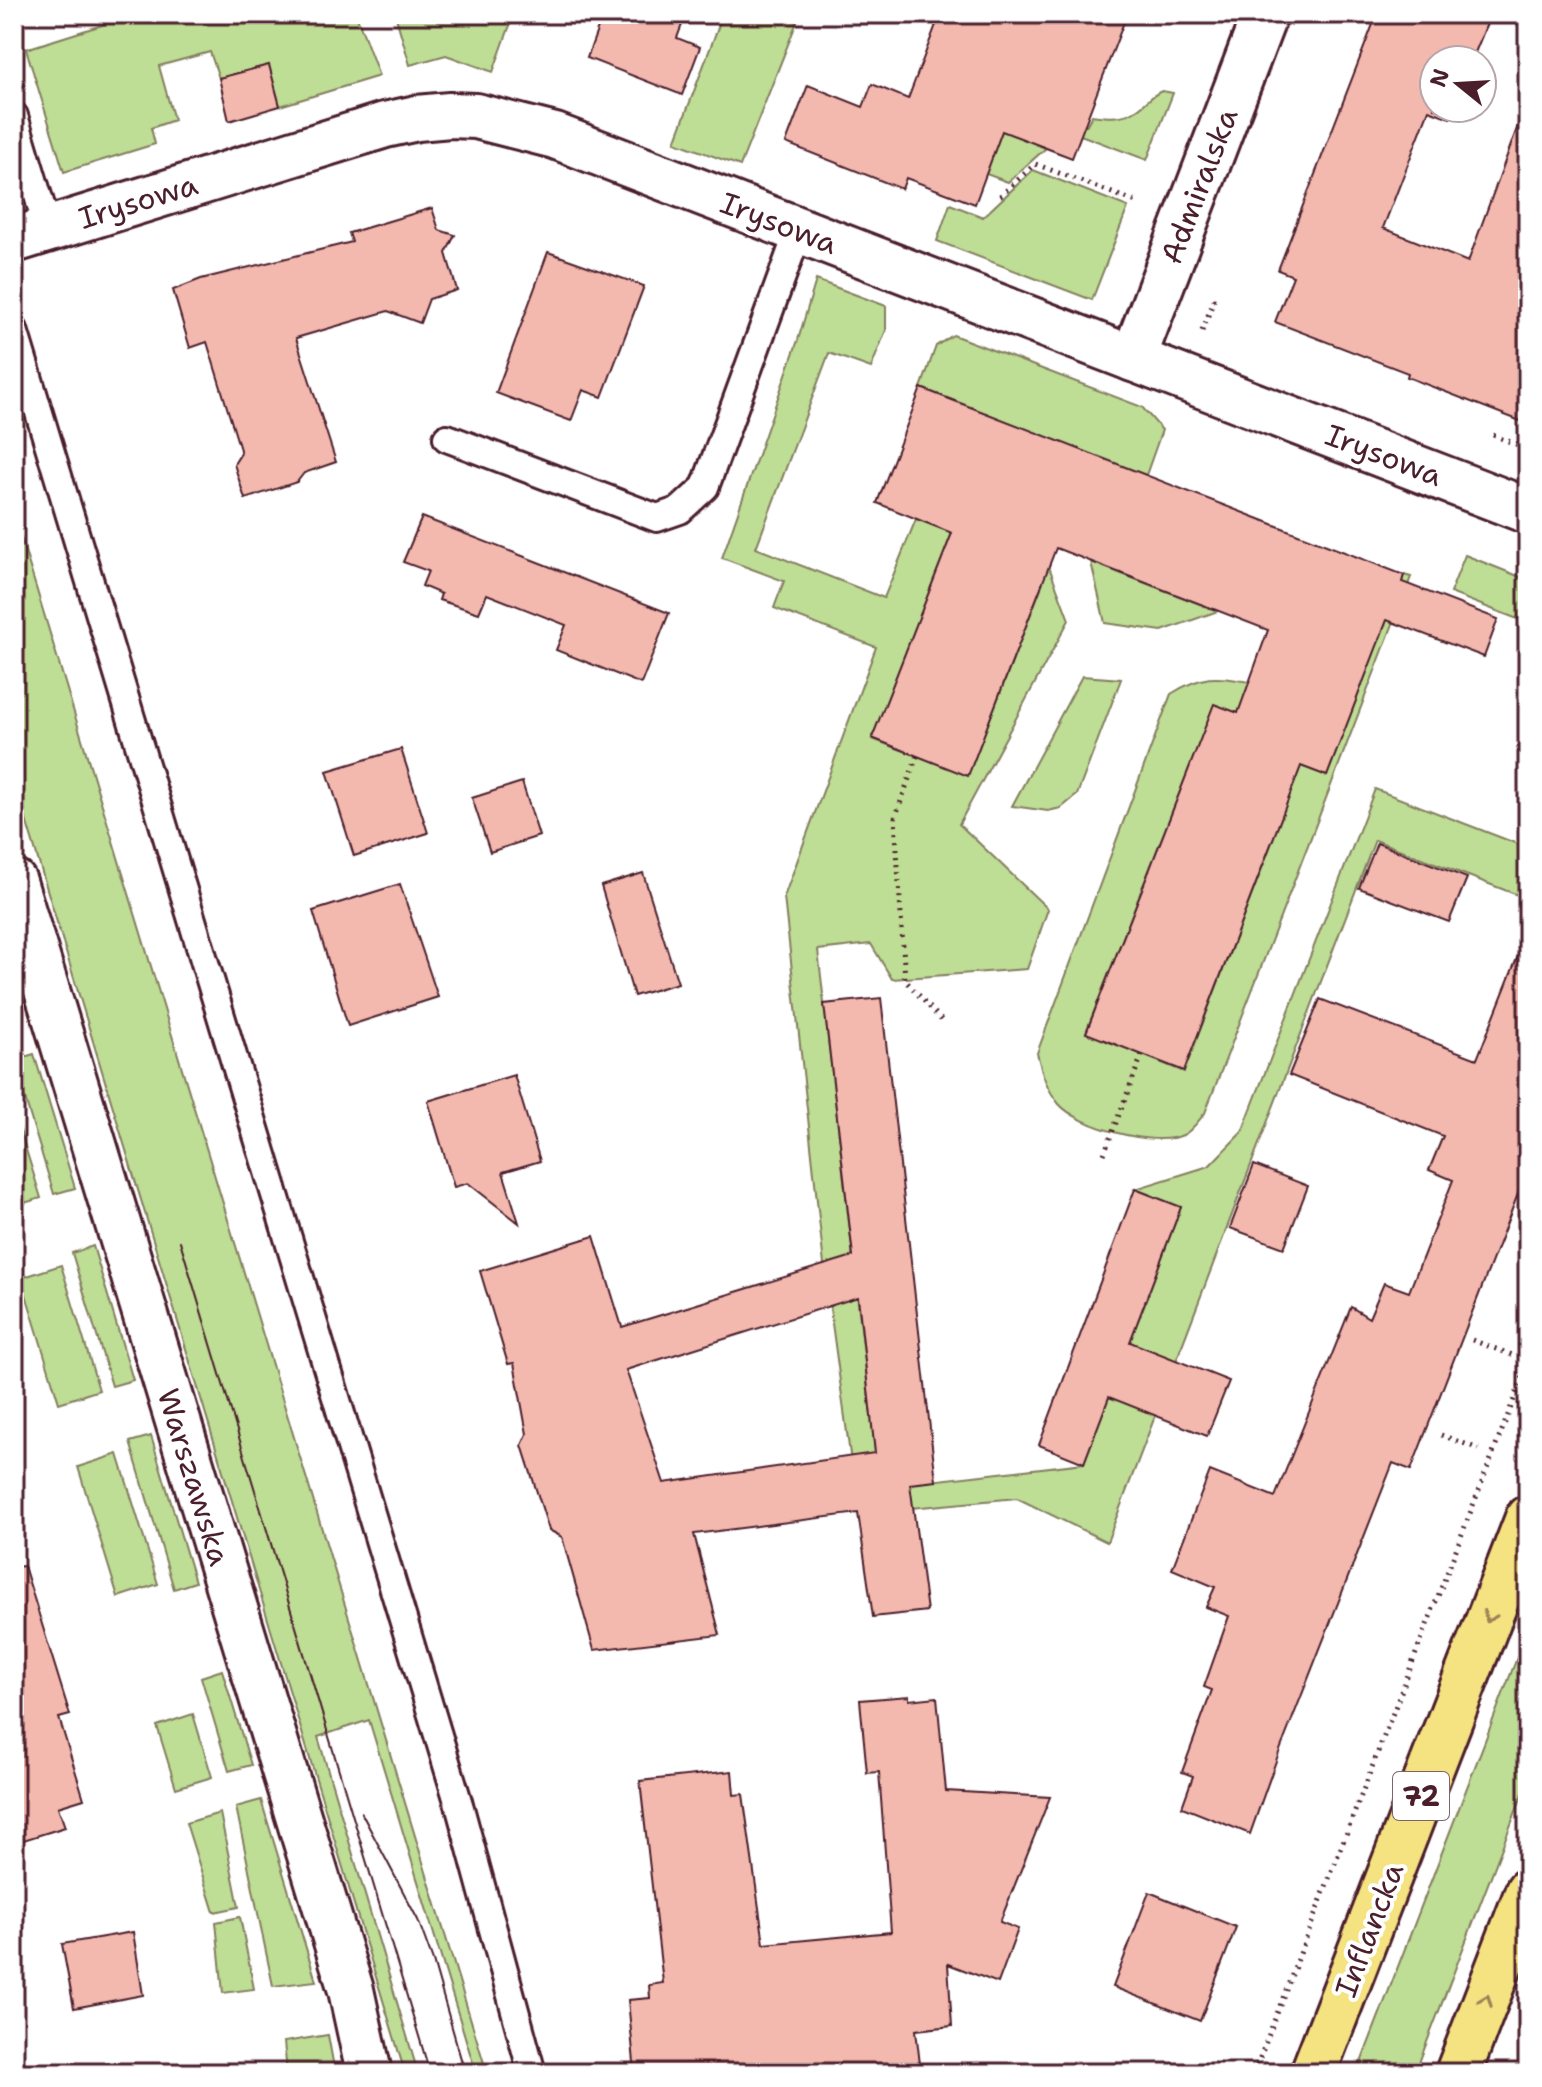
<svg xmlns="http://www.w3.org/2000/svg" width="1542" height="2087" font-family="'Shantell Sans',sans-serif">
  <rect width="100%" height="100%" fill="#fff"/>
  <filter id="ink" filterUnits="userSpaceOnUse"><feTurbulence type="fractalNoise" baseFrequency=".0125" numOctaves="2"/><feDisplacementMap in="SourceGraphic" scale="16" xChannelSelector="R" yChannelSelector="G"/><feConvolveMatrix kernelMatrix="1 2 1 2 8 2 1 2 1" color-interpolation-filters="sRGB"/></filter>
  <g filter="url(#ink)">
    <!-- green -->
    <g fill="#bedd95" stroke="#847e60" stroke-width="2">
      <polygon points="137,14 356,14 379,76 280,106 269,65 219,78 210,52 159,66 174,120 151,128 155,144 64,172 26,49"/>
      <polygon points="395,14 514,14 493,72 446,55 410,65"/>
      <polygon points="723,14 800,14 740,166 675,142"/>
      <path d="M1162 91 1173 93 1147 160 1070 131 1062 154 1046 148 1008 182 986 174 1010 109 1004 95 1086 126 1092 115C1108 117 1122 119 1136 110 1146 104 1151 95 1162 91Z"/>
      <polygon points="1033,170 1128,207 1092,300 937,241 950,204 983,217"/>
      <polygon points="816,280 886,306 886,330 871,368 829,353 756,548 884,598 916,519 952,533 872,739 968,775 1041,588 1024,581 1040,543 1069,620 959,824 1048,909 1027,969 892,979 871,944 818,950 879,1487 1084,1463 1181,1207 1135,1189 1209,1166 1242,1132 1375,789 1528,848 1528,899 1375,840 1107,1542 1017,1498 858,1513 824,1265 784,897 876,647 774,608 784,581 722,558 798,340"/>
      <polygon points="953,335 1142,407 1162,430 1146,475 921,388 936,346"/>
      <polygon points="14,515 487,2073 476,2073 369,1720 318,1737 418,2073 405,2073 14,780"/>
      <polygon points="1465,555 1528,580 1528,623 1450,593"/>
      <polygon points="1091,562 1218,611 1162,631 1105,623"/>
      <path d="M1404 575 1411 577 1205 1113C1199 1120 1191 1132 1183 1135 1154 1148 1079 1127 1059 1104 1046 1088 1042 1073 1037 1053L1171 694C1203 674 1214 676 1250 682L1238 713 1214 705 1086 1032 1184 1072 1301 766 1327 776Z"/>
      <polygon points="1082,676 1121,679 1077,795 1061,808 1048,811 1012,806"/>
      <polygon points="34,1054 75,1188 54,1194 14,1063 14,1060"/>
      <polygon points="14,1111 41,1198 14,1206"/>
      <polygon points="93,1246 133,1380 112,1386 72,1253"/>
      <polygon points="61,1265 99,1390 59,1403 21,1278"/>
      <polygon points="151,1436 195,1582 174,1589 130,1442"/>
      <polygon points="118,1454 158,1584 118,1597 78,1467"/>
      <polygon points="1528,1629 1528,1780 1415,2073 1357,2073"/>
      <polygon points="222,1670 251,1765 229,1771 201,1677"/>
      <polygon points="193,1714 212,1777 176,1788 157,1726"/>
      <polygon points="261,1800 316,1981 273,1986 236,1807"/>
      <polygon points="220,1813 239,1907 214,1912 186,1823"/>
      <polygon points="240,1917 254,1989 223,1993 216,1922"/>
      <polygon points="328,2035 335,2073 287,2073 284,2042"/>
    </g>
    <!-- building -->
    <g fill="#f3b9af" stroke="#4a1f2b" stroke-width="2" fill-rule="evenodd">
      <polygon points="603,14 686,14 677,38 700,47 682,95 587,58"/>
      <polygon points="940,14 1127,14 1072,158 1002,131 975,204 906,178 902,189 786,143 808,85 863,107 872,84 908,99"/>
      <polygon points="1377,14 1491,14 1472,60 1434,60 1434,108 1454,108 1450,118 1429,110 1383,228 1468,262 1523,112 1528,113 1528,424 1407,377 1408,373 1275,322 1293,276 1278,270"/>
      <polygon points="269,65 280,106 229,121 219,78"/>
      <polygon points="432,208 439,230 455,235 446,253 457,290 429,299 420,323 388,311 296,338 336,462 304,473 297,482 245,499 234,464 241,453 207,342 190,348 173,290 201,279 352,242 349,233"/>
      <polygon points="548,252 644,286 602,397 583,390 571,421 496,393"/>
      <polygon points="921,388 1404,575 1402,582 1498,619 1484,657 1387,620 1327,776 1301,766 1184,1071 1086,1033 1214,704 1238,713 1268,630 1056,548 968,776 872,738 952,533 877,503"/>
      <polygon points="422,517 669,613 641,684 556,650 566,625 487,594 479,613 439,600 441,594 422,586 428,571 403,562"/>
      <polygon points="401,749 428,833 354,856 327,771"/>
      <polygon points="522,782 539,836 490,852 472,798"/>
      <polygon points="1377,843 1467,878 1449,922 1359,888"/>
      <polygon points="643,873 678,983 634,996 601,886"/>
      <polygon points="400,884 438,997 348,1026 313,911"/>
      <polygon points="1525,938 1528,939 1528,1168 1411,1470 1393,1463 1277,1758 1250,1834 1182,1807 1193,1776 1182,1772 1212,1690 1204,1687 1229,1616 1206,1607 1215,1587 1172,1569 1210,1471 1275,1497 1351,1307 1369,1318 1384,1283 1409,1292 1453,1180 1429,1170 1443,1136 1289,1075 1320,999 1477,1059"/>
      <path d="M881 998 936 1481 910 1484 927 1611 873 1617 858 1513 694 1534 720 1635 594 1650 562 1537 549 1530 522 1445 527 1434 514 1363 508 1364 480 1271 594 1236 622 1327 853 1256 824 1004ZM858 1297 875 1453 664 1483 626 1370Z"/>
      <polygon points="514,1075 540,1161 503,1172 519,1223 468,1183 454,1187 428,1101"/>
      <polygon points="1254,1165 1308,1186 1284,1248 1230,1228"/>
      <polygon points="1135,1189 1181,1207 1130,1342 1229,1381 1207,1436 1109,1397 1084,1463 1039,1445"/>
      <polygon points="24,1566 70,1715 59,1718 84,1799 58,1807 65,1827 14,1843 14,1567"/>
      <polygon points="909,1696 909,1700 937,1697 946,1791 1050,1797 1000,1922 1018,1929 998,1983 948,1964 952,2026 916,2030 921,2073 635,2073 628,2000 650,1998 649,1985 663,1983 640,1781 732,1771 734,1795 743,1794 764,1944 891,1932 879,1772 867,1773 860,1700"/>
      <polygon points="1149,1892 1236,1927 1200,2021 1113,1987"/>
      <polygon points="133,1932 143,1995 74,2008 62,1944"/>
    </g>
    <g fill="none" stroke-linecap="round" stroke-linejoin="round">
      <defs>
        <g id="service">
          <polyline points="14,116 48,229"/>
          <polyline points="14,330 460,1808 532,2073"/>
          <polyline points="447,438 657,518 680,510 705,487 799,230"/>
        </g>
        <g id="minor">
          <polyline points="14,240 385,125 417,118 450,115 476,116 555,136 1528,511"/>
          <polyline points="1133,359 1265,14"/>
        </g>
        <polyline id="tertiary" points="14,882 351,1990 369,2073"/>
        <g id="primary">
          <polyline points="1313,2073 1528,1518"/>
          <polyline points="1458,2073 1528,1891"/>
        </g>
      </defs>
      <!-- service casing -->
      <use href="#service" stroke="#4a1f2b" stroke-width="32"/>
      <!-- minor casing -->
      <use href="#minor" stroke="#4a1f2b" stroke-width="50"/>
      <!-- tertiary casing -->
      <use href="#tertiary" stroke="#4a1f2b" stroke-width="50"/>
      <!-- primary casing -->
      <use href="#primary" stroke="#4a1f2b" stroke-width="50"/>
      <!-- path -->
      <g stroke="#4a1f2b" stroke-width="5" stroke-dasharray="2 6" stroke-linecap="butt">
        <polyline points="1000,196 1035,164 1139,203"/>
        <polyline points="1202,331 1214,300 1220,303"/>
        <polyline points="1493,435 1528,449"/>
        <polyline points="917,756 895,818 905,980 944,1023"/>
        <polyline points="1104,1154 1142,1055"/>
        <polyline points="1472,1340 1515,1356"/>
        <polyline points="1441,1435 1479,1449"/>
        <polyline points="1254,2073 1528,1363"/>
      </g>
      <!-- service -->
      <use href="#service" stroke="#fff" stroke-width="26"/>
      <!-- minor -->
      <use href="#minor" stroke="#fff" stroke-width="44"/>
      <!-- tertiary -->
      <use href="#tertiary" stroke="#fff" stroke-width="44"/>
      <!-- primary -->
      <use href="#primary" stroke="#f5e382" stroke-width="44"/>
      <!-- tram -->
      <g stroke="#4a1f2b" stroke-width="2">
        <polyline points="180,1241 430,2073"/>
        <polyline points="361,1812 418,1920 433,1961 465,2073"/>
      </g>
    </g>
    <!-- one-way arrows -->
    <defs><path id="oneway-chevron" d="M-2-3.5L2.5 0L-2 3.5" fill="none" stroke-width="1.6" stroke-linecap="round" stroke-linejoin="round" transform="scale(2)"/></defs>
    <g stroke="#a08156">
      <use href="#oneway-chevron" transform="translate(1489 1617) rotate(112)"/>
      <use href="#oneway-chevron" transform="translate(1486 2000) rotate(-69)"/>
    </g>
  </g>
  <g text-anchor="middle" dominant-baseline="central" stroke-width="8" stroke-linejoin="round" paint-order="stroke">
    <!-- shield labels -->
    <rect fill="#fff" stroke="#80626b" stroke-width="2" x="1393" y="1772" width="56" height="48" rx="6"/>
    <g font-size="28" font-weight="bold" fill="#4a1f2b">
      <text x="1421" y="1796">72</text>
    </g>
    <!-- street labels -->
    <g font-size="30" fill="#4a1f2b" stroke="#fff">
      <text transform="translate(1199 186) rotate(-69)">Admiralska</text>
      <text transform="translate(138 201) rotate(-17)">Irysowa</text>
      <text transform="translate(779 223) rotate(21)">Irysowa</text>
      <text transform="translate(1384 455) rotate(21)">Irysowa</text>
      <text transform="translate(194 1477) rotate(73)">Warszawska</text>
      <text transform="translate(1369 1930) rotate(-69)">Inflancka</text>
    </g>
  </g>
  <!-- margin -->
  <rect width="1542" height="2087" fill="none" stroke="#fff" stroke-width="48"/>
  <rect x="24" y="24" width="1494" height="2039" fill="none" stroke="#4a1f2b" stroke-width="3" filter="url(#ink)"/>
  <!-- north arrow -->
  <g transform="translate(1458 84) rotate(288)"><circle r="38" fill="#ffffff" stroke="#b7a5aa" stroke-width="2"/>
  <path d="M0-6L14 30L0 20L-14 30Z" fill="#4a1f2b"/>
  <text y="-12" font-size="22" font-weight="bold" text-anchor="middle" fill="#4a1f2b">N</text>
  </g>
</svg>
